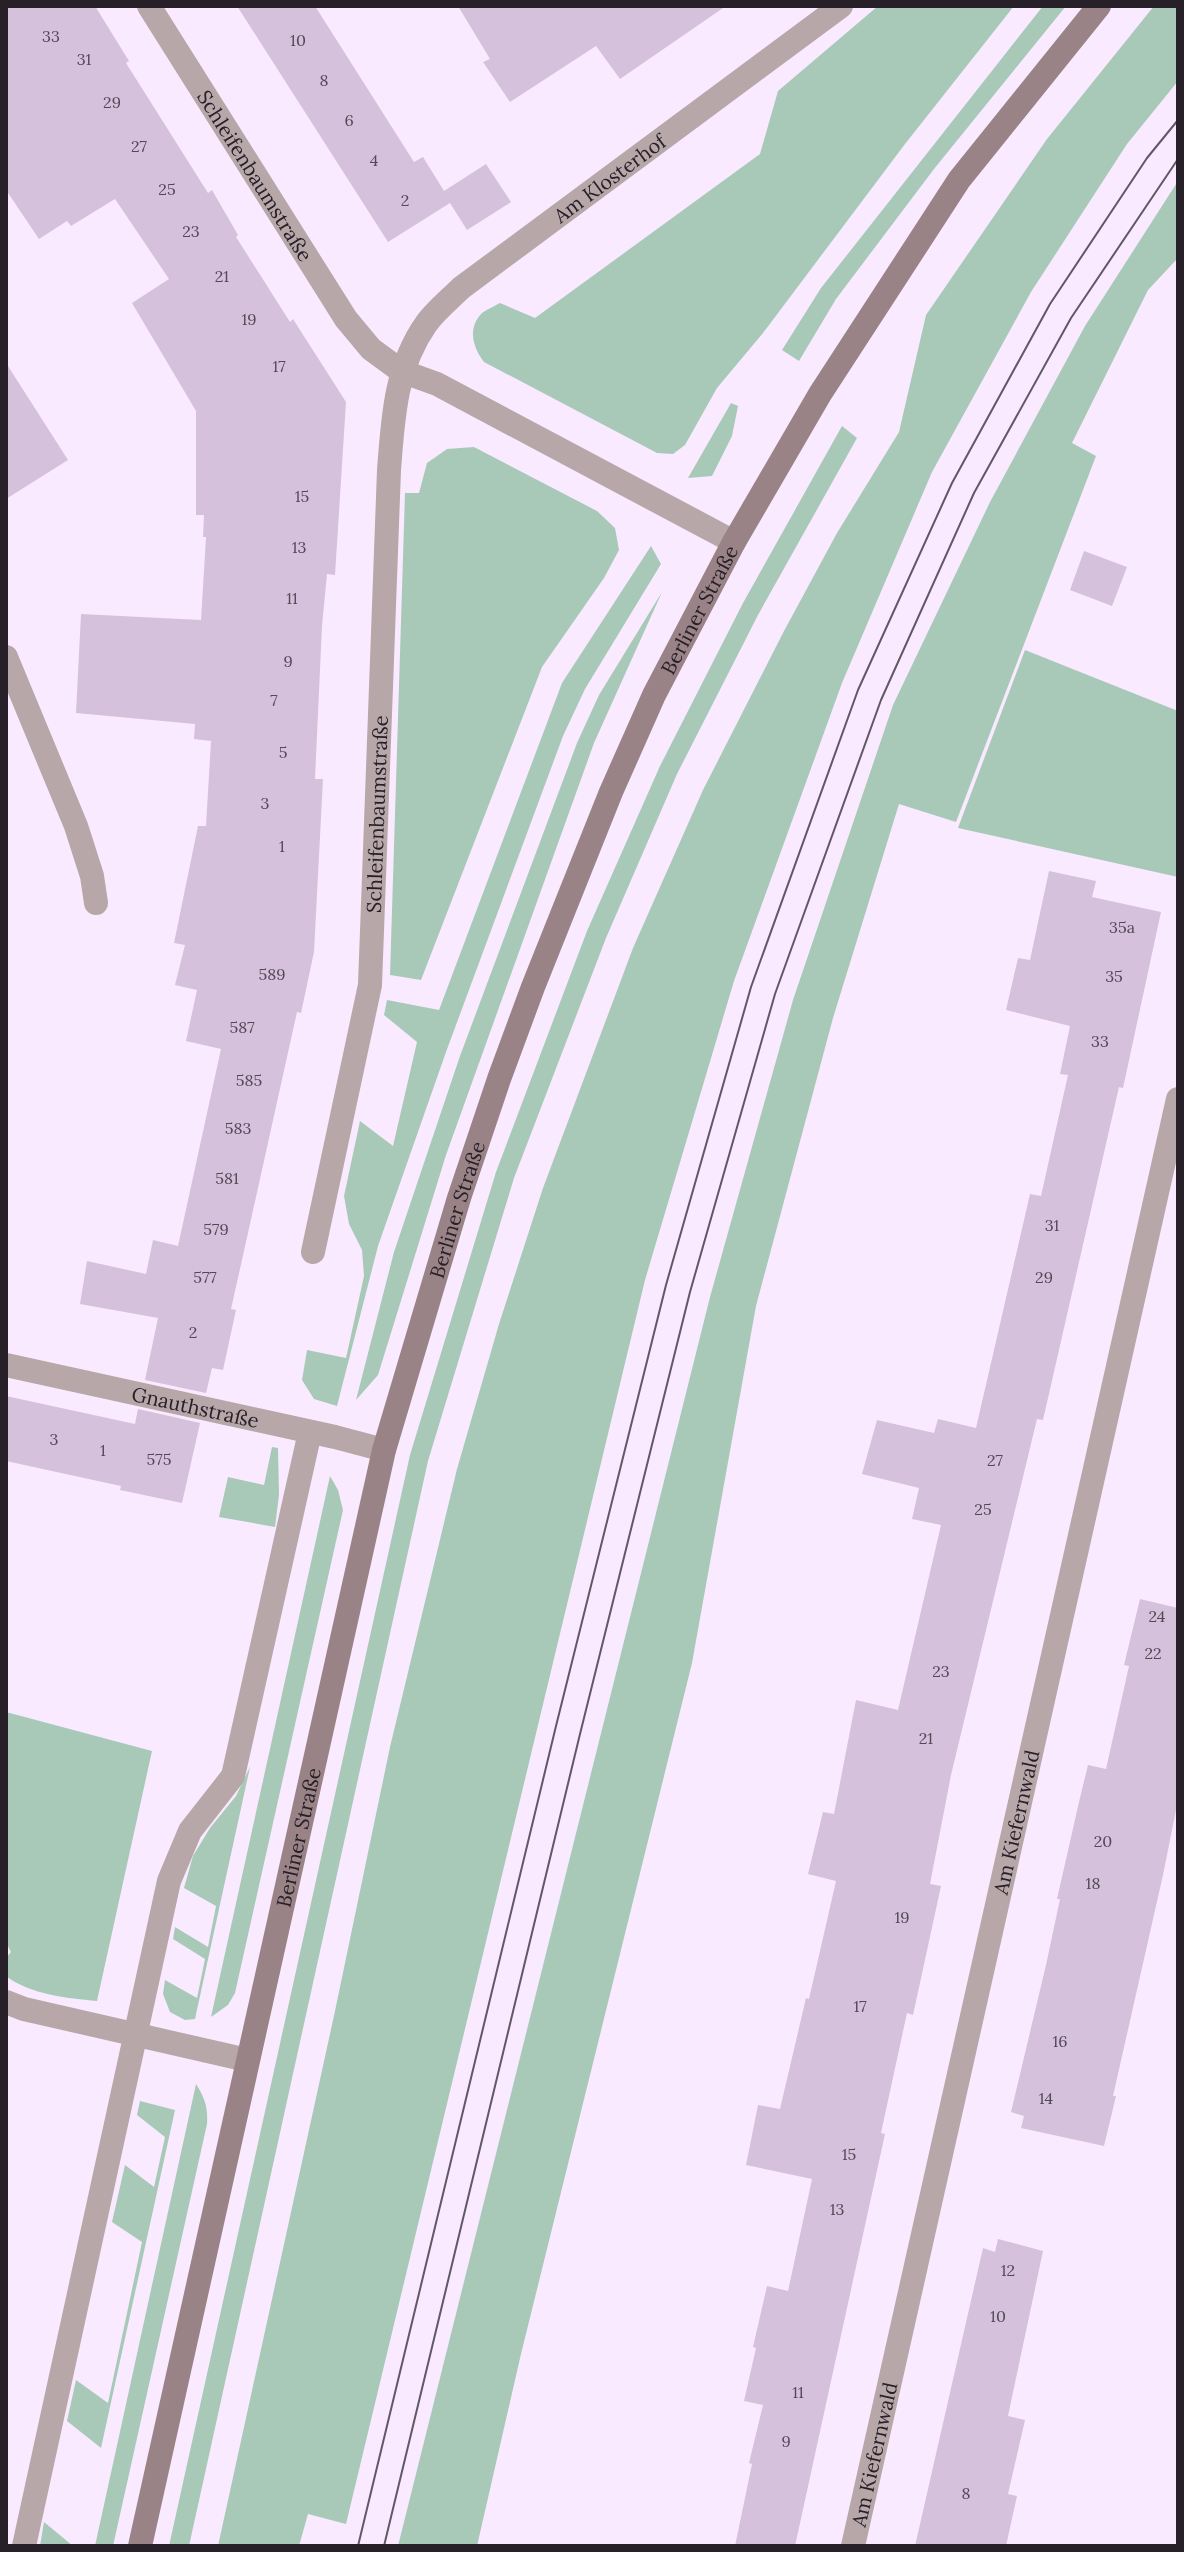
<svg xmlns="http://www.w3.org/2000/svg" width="1184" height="2552" font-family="Lora,serif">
  <rect width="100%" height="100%" fill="#faeaff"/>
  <!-- green -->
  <g fill="#a8c9b8">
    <path d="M878 6H1014L905 144 763 333 717 388 685 445 673 454 657 453 484 362C473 348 467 328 482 313 487 309 495 306 500 303L535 318 760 154 778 91Z"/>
    <polygon points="1043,6 1066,6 934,169 836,299 799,361 782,350 821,288"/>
    <polygon points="1154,6 1178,6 1178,81 1127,144 1031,292 932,472 842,683 734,981 645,1280 346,2524 308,2514 299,2546 218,2546 335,2011 390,1747 457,1469 499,1324 543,1188 633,948 703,790 784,631 837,533 899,432 926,315 1047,139"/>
    <polygon points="1178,181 1178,258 1148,290 1072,443 1096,456 956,822 899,804 833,1018 756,1306 692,1663 521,2354 477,2546 398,2546 710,1297 793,1000 893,705 990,502 1085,326"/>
    <polygon points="731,403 738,406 732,436 712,476 688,478"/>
    <polygon points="842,426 857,438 758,615 677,774 606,938 514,1178 428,1461 189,2546 169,2546 410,1455 496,1172 587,931 660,766 743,603"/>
    <polygon points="474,447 597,511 615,528 619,550 604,578 542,667 421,980 390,975 405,493 419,493 427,463 447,449"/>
    <polygon points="651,546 661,564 585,689 563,736 446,1052 378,1246 337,1406 314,1399 302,1380 307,1350 346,1358 364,1276 362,1250 349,1224 344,1196 360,1121 393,1146 417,1042 384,1015 387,1000 439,1010 562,683"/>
    <polygon points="662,592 594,743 446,1155 378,1375 356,1400 394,1252 460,1056 577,743 599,695"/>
    <polygon points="1025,650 1178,711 1178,877 958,828"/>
    <polygon points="272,1447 278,1448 279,1495 275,1527 219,1517 228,1477 264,1485"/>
    <polygon points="330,1476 338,1490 343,1510 235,1993 228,2005 211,2017"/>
    <path d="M6 1712 152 1751 97 2001C67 1998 31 1995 6 1976V1958L11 1952 6 1942Z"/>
    <polygon points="250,1767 195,2019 185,2020 170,2012 163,1994 165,1980 197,1998 205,1959 173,1939 175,1927 208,1947 216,1906 184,1888 193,1856 210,1828 236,1796"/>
    <path d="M196 2084C205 2098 208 2108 207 2124L113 2546H95Z"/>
    <polygon points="140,2101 175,2110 101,2448 67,2421 76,2380 108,2403 142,2242 112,2222 125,2165 154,2187 165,2137 137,2115"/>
    <polygon points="44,2522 73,2546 40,2546"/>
  </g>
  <!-- building -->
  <g fill="#d5c1db">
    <polygon points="6,6 95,6 129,61 126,63 208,193 212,190 238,235 236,237 264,281 290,322 293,319 346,402 335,575 327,574 322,626 315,779 323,779 314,952 301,1013 297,1012 242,1260 231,1309 236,1310 223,1370 212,1368 206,1393 145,1380 158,1318 80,1304 87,1261 146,1274 153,1240 178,1246 221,1049 186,1041 197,990 175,985 185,945 174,943 198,826 206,826 211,741 194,739 195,724 76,713 81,614 201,620 206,537 203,537 204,515 196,515 196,411 132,303 169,279 115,199 71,226 67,221 39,239 6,190"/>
    <polygon points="237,6 315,6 414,162 423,157 444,191 486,164 511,202 467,230 450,203 388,242"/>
    <polygon points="458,6 726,6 620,79 596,46 510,102 483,62 490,59"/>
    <polygon points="6,363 68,460 6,499"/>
    <polygon points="1084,551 1127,567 1112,606 1070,590"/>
    <polygon points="1049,871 1096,881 1092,897 1161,912 1123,1088 1119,1087 1043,1420 1037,1419 951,1775 930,1884 941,1886 913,2015 907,2013 881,2133 885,2134 795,2546 735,2546 752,2464 749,2463 763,2405 744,2401 756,2348 753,2347 767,2286 788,2291 812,2179 746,2165 758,2105 780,2109 806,1998 809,1999 836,1881 808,1874 823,1812 834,1814 856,1700 898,1710 941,1525 912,1519 919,1488 862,1474 877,1420 934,1433 938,1419 976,1428 1030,1194 1041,1196 1068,1075 1060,1074 1070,1026 1006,1010 1018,958 1030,960"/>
    <polygon points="6,1396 135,1424 138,1409 200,1423 182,1503 120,1490 121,1486 6,1461"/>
    <polygon points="1140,1599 1178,1608 1178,1800 1163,1875 1113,2096 1116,2096 1104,2146 1021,2128 1024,2116 1011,2112 1046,1965 1060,1899 1057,1899 1079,1802 1088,1765 1106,1769 1129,1666 1124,1665"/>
    <polygon points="998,2239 1043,2251 1008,2416 1025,2420 1008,2494 1017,2496 1006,2546 915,2546 983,2248 995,2252"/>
  </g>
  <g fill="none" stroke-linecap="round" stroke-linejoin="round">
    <!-- service -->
    <g stroke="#b7a7a9" stroke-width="24">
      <polyline points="6,657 76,826 92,876 96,903"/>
      <polyline points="24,2546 169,1881 190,1831 233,1776 310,1432"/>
    </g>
    <!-- minor -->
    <g stroke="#b7a7a9" stroke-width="24">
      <path id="s1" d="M149 6 346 319 371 349 401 371 437 384 734 542"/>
      <path id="s2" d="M313 1252 370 985 389 470C393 419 395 368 426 324 435 311 449 300 461 288L841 6"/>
      <path id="s3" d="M6 1365 335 1437 384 1450"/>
      <polyline points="6,2002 24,2009 247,2060"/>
      <path id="s4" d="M853 2546 1178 1099"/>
    </g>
    <!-- secondary -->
    <path stroke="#9a8387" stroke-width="24" id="s5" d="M140 2546 384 1450 459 1198 499 1079 533 987 611 792 654 695 734 542 820 394 959 180 1099 6"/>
    <!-- tram -->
    <g stroke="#625865" stroke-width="2">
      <polyline points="358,2546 556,1726 666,1285 751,987 858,690 952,483 1050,304 1147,158 1178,120"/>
      <polyline points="384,2546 580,1734 690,1292 775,994 881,700 974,493 1071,318 1178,159"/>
    </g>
  </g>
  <g text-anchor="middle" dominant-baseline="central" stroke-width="8" stroke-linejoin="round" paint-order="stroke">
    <!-- number labels -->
    <g font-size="16" fill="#524856">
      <text x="51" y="36">33</text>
      <text x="298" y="40">10</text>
      <text x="84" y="59">31</text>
      <text x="324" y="80">8</text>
      <text x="112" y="102">29</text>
      <text x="349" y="120">6</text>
      <text x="139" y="146">27</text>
      <text x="374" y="160">4</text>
      <text x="167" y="189">25</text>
      <text x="405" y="200">2</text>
      <text x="191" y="231">23</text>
      <text x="222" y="276">21</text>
      <text x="249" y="319">19</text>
      <text x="279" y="366">17</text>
      <text x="302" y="496">15</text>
      <text x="299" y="547">13</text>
      <text x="292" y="598">11</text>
      <text x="288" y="661">9</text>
      <text x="274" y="700">7</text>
      <text x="283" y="752">5</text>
      <text x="265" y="803">3</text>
      <text x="282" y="846">1</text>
      <text x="1122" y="927">35a</text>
      <text x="272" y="974">589</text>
      <text x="1114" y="976">35</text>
      <text x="242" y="1027">587</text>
      <text x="1100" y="1041">33</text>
      <text x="249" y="1080">585</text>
      <text x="238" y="1128">583</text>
      <text x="227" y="1178">581</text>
      <text x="1052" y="1225">31</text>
      <text x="216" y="1229">579</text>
      <text x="205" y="1277">577</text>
      <text x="1044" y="1277">29</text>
      <text x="193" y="1332">2</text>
      <text x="54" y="1439">3</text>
      <text x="103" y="1450">1</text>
      <text x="159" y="1459">575</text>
      <text x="995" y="1460">27</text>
      <text x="983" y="1509">25</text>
      <text x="1157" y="1616">24</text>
      <text x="1153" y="1653">22</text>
      <text x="941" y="1671">23</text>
      <text x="926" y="1738">21</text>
      <text x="1103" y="1841">20</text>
      <text x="1093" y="1883">18</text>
      <text x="902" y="1917">19</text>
      <text x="860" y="2006">17</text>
      <text x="1060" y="2041">16</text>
      <text x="1046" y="2098">14</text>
      <text x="849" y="2154">15</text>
      <text x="837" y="2209">13</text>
      <text x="1008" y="2270">12</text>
      <text x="998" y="2316">10</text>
      <text x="798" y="2392">11</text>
      <text x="786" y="2441">9</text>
      <text x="966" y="2493">8</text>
    </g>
    <!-- street labels -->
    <g font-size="20" fill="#272029" stroke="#fff">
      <text stroke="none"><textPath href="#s1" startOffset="200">Schleifenbaumstraße</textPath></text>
      <text stroke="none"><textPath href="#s2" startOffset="1176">Am Klosterhof</textPath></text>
      <text stroke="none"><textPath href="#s5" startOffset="2022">Berliner Straße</textPath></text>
      <text stroke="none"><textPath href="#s2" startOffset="444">Schleifenbaumstraße</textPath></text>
      <text stroke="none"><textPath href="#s5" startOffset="1374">Berliner Straße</textPath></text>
      <text stroke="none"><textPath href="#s3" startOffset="194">Gnauthstraße</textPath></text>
      <text stroke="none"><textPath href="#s4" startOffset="742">Am Kiefernwald</textPath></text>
      <text stroke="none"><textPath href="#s5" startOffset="726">Berliner Straße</textPath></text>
      <text stroke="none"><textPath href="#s4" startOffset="94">Am Kiefernwald</textPath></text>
    </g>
  </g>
  <!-- border -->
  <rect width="1184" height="2552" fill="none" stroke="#272029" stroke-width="16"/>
</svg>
